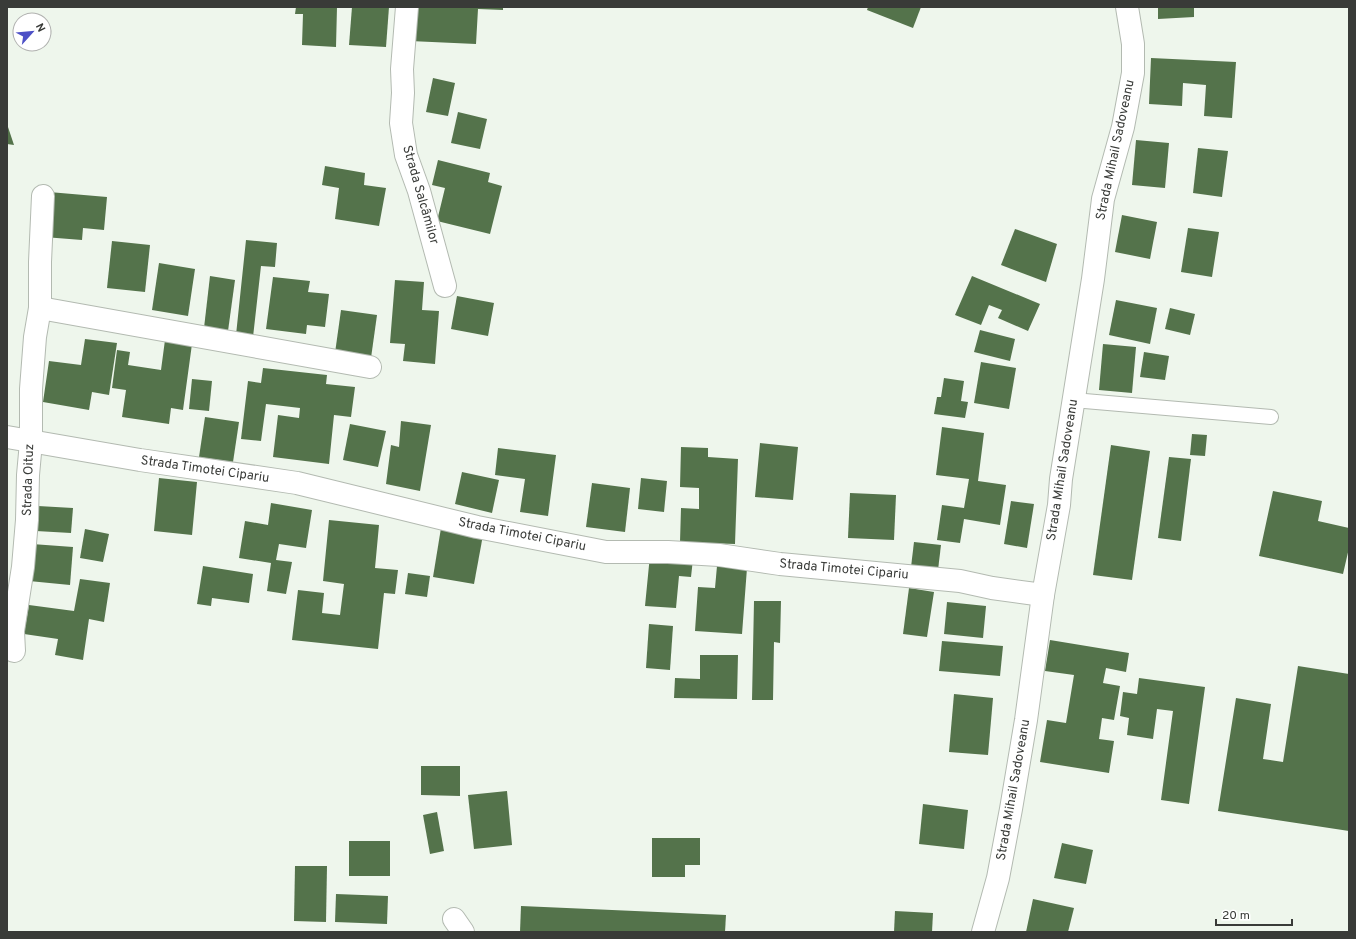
<svg xmlns="http://www.w3.org/2000/svg" width="1356" height="939" font-family="Overpass,sans-serif">
  <rect width="100%" height="100%" fill="#eef6ec"/>
  <!-- building -->
  <g fill="#54734b">
    <polygon points="296,7 337,7 336,47 302,45 303,14 295,14"/>
    <polygon points="352,7 389,7 386,47 349,45"/>
    <polygon points="412,7 503,7 503,10 478,9 476,44 410,41"/>
    <polygon points="868,7 921,7 913,28 867,10"/>
    <polygon points="1158,7 1194,7 1194,17 1158,19"/>
    <polygon points="1151,58 1236,62 1232,118 1204,116 1206,85 1183,83 1182,106 1149,104"/>
    <polygon points="433,78 455,83 448,116 426,112"/>
    <polygon points="458,112 487,119 480,149 451,143"/>
    <polygon points="7,124 14,145 7,144"/>
    <polygon points="1136,140 1169,143 1165,188 1132,185"/>
    <polygon points="1198,148 1228,151 1222,197 1193,193"/>
    <polygon points="438,160 490,173 488,182 502,186 490,234 437,221 445,188 432,185"/>
    <polygon points="325,166 365,173 364,185 386,188 379,226 335,219 339,188 322,185"/>
    <polygon points="49,192 107,197 104,230 83,228 82,240 44,237"/>
    <polygon points="1122,215 1157,222 1150,259 1115,252"/>
    <polygon points="1188,228 1219,232 1212,277 1181,272"/>
    <polygon points="1015,229 1057,244 1046,282 1001,265"/>
    <polygon points="246,240 277,243 275,267 261,266 253,337 236,335"/>
    <polygon points="112,241 150,245 145,292 107,288"/>
    <polygon points="159,263 195,269 188,316 152,310"/>
    <polygon points="210,276 235,280 228,331 204,328"/>
    <polygon points="972,276 1040,304 1028,331 998,318 1002,310 989,305 981,325 955,315"/>
    <polygon points="273,277 310,281 308,292 329,294 325,327 307,325 306,334 266,329"/>
    <polygon points="395,280 424,282 422,310 439,311 435,364 403,361 405,344 390,343"/>
    <polygon points="457,296 494,303 488,336 451,329"/>
    <polygon points="1116,300 1157,308 1150,344 1109,335"/>
    <polygon points="1170,308 1195,314 1190,335 1165,329"/>
    <polygon points="341,310 377,315 371,358 335,353"/>
    <polygon points="980,330 1015,339 1010,361 974,352"/>
    <polygon points="85,339 117,343 109,395 92,392 89,410 43,402 49,361 81,365"/>
    <polygon points="165,340 192,344 183,410 171,408 169,424 122,417 126,390 112,388 117,350 130,352 128,365 161,370"/>
    <polygon points="1103,344 1136,347 1132,393 1099,390"/>
    <polygon points="1144,352 1169,356 1165,380 1140,377"/>
    <polygon points="981,362 1016,368 1009,409 974,403"/>
    <polygon points="263,368 327,375 326,384 355,387 351,417 334,415 329,464 273,457 278,415 299,418 300,408 266,404 261,441 241,439 248,381 261,383"/>
    <polygon points="944,378 964,381 961,401 968,402 965,418 934,414 937,397 941,397"/>
    <polygon points="192,379 212,381 209,411 189,409"/>
    <polygon points="205,417 239,422 233,462 199,457"/>
    <polygon points="401,421 431,425 420,491 386,484 391,445 399,447"/>
    <polygon points="350,424 386,431 378,467 343,460"/>
    <polygon points="942,427 984,433 978,481 1006,485 1000,525 964,519 960,543 937,540 942,505 964,508 969,479 936,475"/>
    <polygon points="1192,434 1207,435 1205,456 1190,455"/>
    <polygon points="760,443 798,447 793,500 755,497"/>
    <polygon points="1111,445 1150,451 1132,580 1093,575"/>
    <polygon points="681,447 708,448 708,457 738,459 735,544 680,542 681,508 699,509 699,488 680,487"/>
    <polygon points="498,448 556,455 548,516 520,512 525,479 495,475"/>
    <polygon points="1169,457 1191,459 1181,541 1158,538"/>
    <polygon points="462,472 499,480 492,513 455,504"/>
    <polygon points="159,478 197,482 192,535 154,531"/>
    <polygon points="641,478 667,481 664,512 638,509"/>
    <polygon points="592,483 630,488 625,532 586,527"/>
    <polygon points="1273,491 1322,501 1318,521 1349,528 1349,548 1343,574 1259,556"/>
    <polygon points="850,493 896,495 894,540 848,538"/>
    <polygon points="1011,501 1034,504 1027,548 1004,544"/>
    <polygon points="271,503 312,510 306,548 279,544 276,560 292,562 286,594 267,591 271,563 239,558 245,521 268,525"/>
    <polygon points="38,506 73,508 71,533 36,531"/>
    <polygon points="329,520 379,525 375,568 398,570 395,594 384,593 378,649 292,640 298,590 324,593 322,613 340,615 344,584 323,581"/>
    <polygon points="441,528 483,535 474,584 433,577"/>
    <polygon points="85,529 109,534 103,562 80,558"/>
    <polygon points="914,542 941,545 938,570 911,567"/>
    <polygon points="32,544 73,547 70,585 29,581"/>
    <polygon points="650,555 693,559 691,577 679,576 676,608 645,606"/>
    <polygon points="203,566 253,574 249,603 212,598 211,606 197,604"/>
    <polygon points="717,566 747,568 742,634 695,631 698,587 715,588"/>
    <polygon points="408,573 430,576 427,597 405,594"/>
    <polygon points="80,579 110,583 104,622 89,619 83,660 55,655 58,639 24,634 29,605 74,611"/>
    <polygon points="909,588 934,592 927,637 903,634"/>
    <polygon points="754,601 781,601 780,643 774,642 773,700 752,700"/>
    <polygon points="947,602 986,606 983,638 944,634"/>
    <polygon points="649,624 673,626 670,670 646,668"/>
    <polygon points="1050,640 1129,653 1126,672 1106,668 1103,683 1120,686 1114,720 1102,718 1099,739 1114,741 1109,773 1040,762 1047,720 1066,723 1074,675 1045,671"/>
    <polygon points="942,641 1003,646 1000,676 939,671"/>
    <polygon points="700,655 738,655 737,699 674,698 675,678 700,679"/>
    <polygon points="1298,666 1349,674 1349,831 1218,811 1236,698 1271,704 1263,759 1283,762"/>
    <polygon points="1139,678 1205,687 1189,804 1161,800 1173,711 1157,709 1153,739 1127,735 1129,718 1120,716 1123,692 1137,694"/>
    <polygon points="954,694 993,698 988,755 949,752"/>
    <polygon points="421,766 460,766 460,796 421,795"/>
    <polygon points="507,791 512,845 474,849 468,795"/>
    <polygon points="923,804 968,810 964,849 919,844"/>
    <polygon points="437,812 444,851 430,854 423,815"/>
    <polygon points="652,838 700,838 700,865 685,865 685,877 652,877"/>
    <rect x="349" y="841" width="41" height="35"/>
    <polygon points="1062,843 1093,850 1086,884 1054,878"/>
    <polygon points="295,866 327,866 326,922 294,921"/>
    <polygon points="336,894 388,896 387,924 335,922"/>
    <polygon points="1033,899 1074,908 1068,932 1026,932"/>
    <polygon points="521,906 726,915 725,932 520,932"/>
    <polygon points="895,911 933,913 932,932 894,932"/>
  </g>
  <g fill="none" stroke-linecap="round" stroke-linejoin="round">
    <defs>
      <polyline id="service" points="1073,400 1271,417"/>
      <g id="minor">
        <polyline points="407,7 402,69 403,93 401,123 406,155 419,191 445,286"/>
        <polyline points="40,308 370,367"/>
        <polyline points="7,437 140,460 297,483 477,527 606,552 668,552 719,555 780,564 960,581 992,588 1043,595"/>
        <polyline points="14,651 13,631 23,567 27,520 28,475 31,442 31,389 35,337 40,308 40,262 43,196"/>
        <polyline points="454,919 463,932"/>
        <polyline points="983,932 998,878 1011,809 1026,720 1043,595 1059,505 1061,479 1093,279 1103,199 1123,127 1133,73 1133,44 1127,7"/>
      </g>
    </defs>
    <!-- service casing -->
    <use href="#service" stroke="#b3bab1" stroke-width="16"/>
    <!-- minor casing -->
    <use href="#minor" stroke="#b3bab1" stroke-width="24"/>
    <!-- service -->
    <use href="#service" stroke="#fff" stroke-width="14"/>
    <!-- minor -->
    <use href="#minor" stroke="#fff" stroke-width="22"/>
  </g>
  <g text-anchor="middle" dominant-baseline="central" stroke-width="4" stroke-linejoin="round" paint-order="stroke">
    <!-- street labels -->
    <g font-size="13" fill="#393b38" stroke="#fff">
      <text transform="translate(1116 150) rotate(-78)">Strada Mihail Sadoveanu</text>
      <text transform="translate(420 195) rotate(74)">Strada Salcâmilor</text>
      <text transform="translate(205 470) rotate(8)">Strada Timotei Cipariu</text>
      <text transform="translate(1063 470) rotate(-81)">Strada Mihail Sadoveanu</text>
      <text transform="translate(29 480) rotate(-88)">Strada Oituz</text>
      <text transform="translate(522 535) rotate(11)">Strada Timotei Cipariu</text>
      <text transform="translate(844 570) rotate(5)">Strada Timotei Cipariu</text>
      <text transform="translate(1014 790) rotate(-80)">Strada Mihail Sadoveanu</text>
    </g>
  </g>
  <!-- border -->
  <rect width="1356" height="939" fill="none" stroke="#393b38" stroke-width="16"/>
  <!-- north arrow -->
  <g transform="translate(32 32) rotate(63)"><circle r="19" fill="#ffffff" stroke="#b0b1af"/>
  <path d="M0-3L7 15L0 10L-7 15Z" fill="#4d50c6"/>
  <text y="-6" font-size="11" font-weight="bold" text-anchor="middle" fill="#393b38">N</text>
  </g>
  <!-- scale -->
  <path d="M1216 919v6h76v-6" fill="none" stroke="#393b38" stroke-width="2"/>
  <text x="1222" y="919" font-size="12" fill="#393b38" stroke="#ffffff" stroke-width="3" paint-order="stroke">20 m</text>
</svg>
